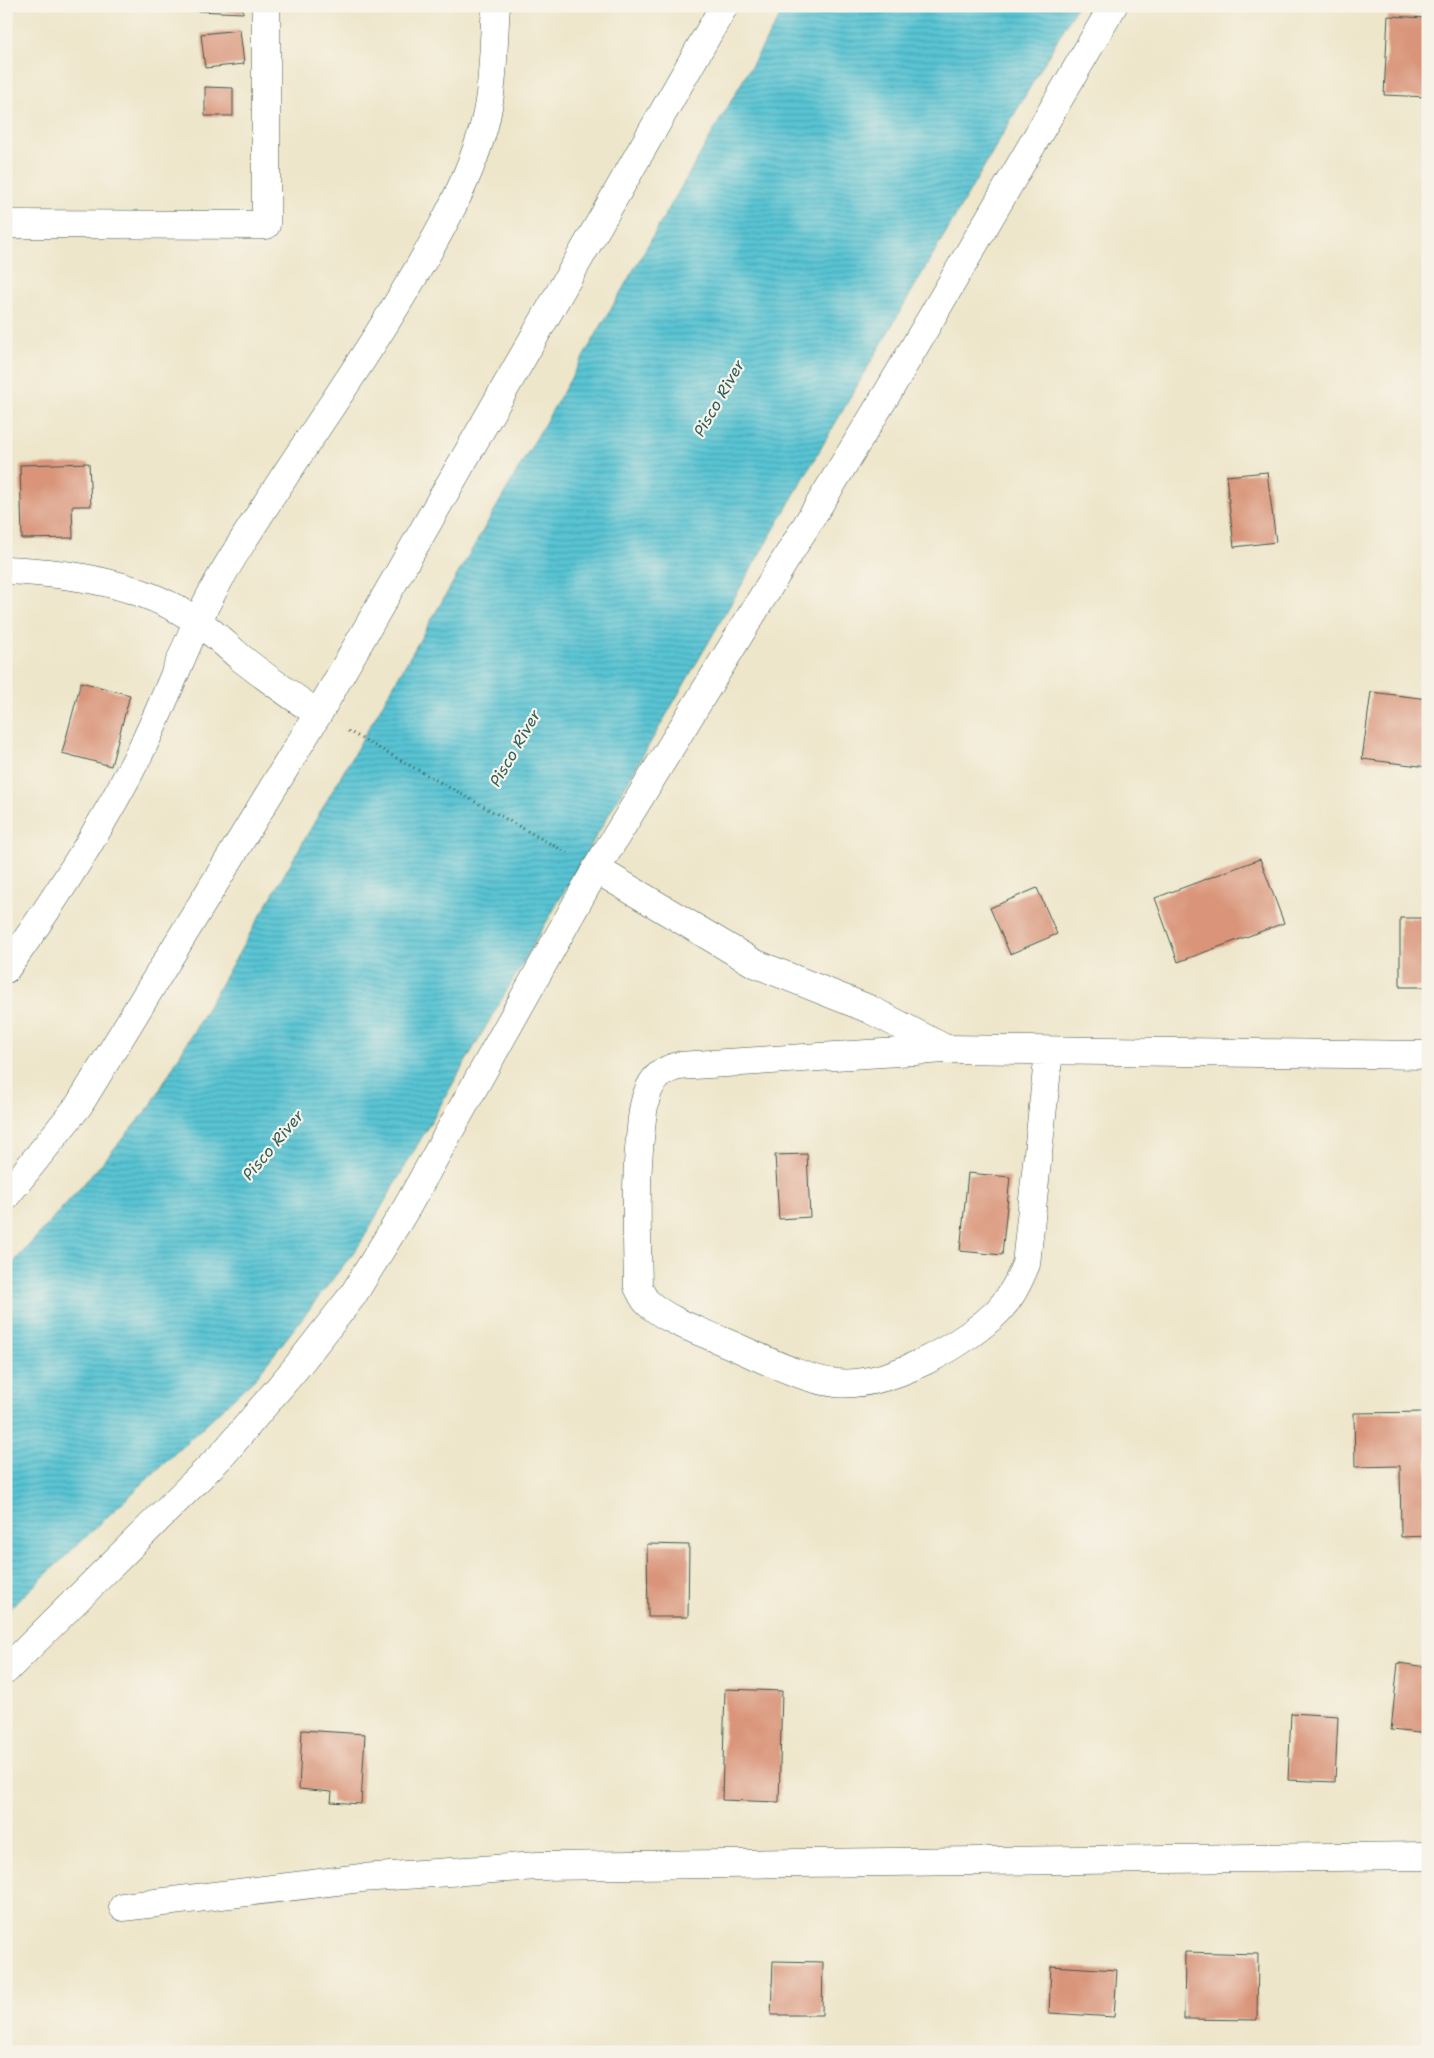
<svg xmlns="http://www.w3.org/2000/svg" width="1434" height="2058" font-family="'Shantell Sans',sans-serif">
  <defs>
    <pattern id="water-rules" width="6" height="5" patternUnits="userSpaceOnUse" patternTransform="scale(1.25)"><rect width="6" height="5" fill="#59c4d4"/><path d="M0 2.5h6" fill="none" stroke="#49a0ad"/></pattern>
  </defs>
  <rect width="100%" height="100%" fill="#f7f3e8"/>
  <filter id="ink" filterUnits="userSpaceOnUse"><feTurbulence type="fractalNoise" baseFrequency=".02" numOctaves="2"/><feDisplacementMap in="SourceGraphic" scale="10" xChannelSelector="R" yChannelSelector="G"/><feConvolveMatrix kernelMatrix="1 2 1 2 8 2 1 2 1" color-interpolation-filters="sRGB"/></filter>
  <filter id="wash" filterUnits="userSpaceOnUse"><feTurbulence type="fractalNoise" baseFrequency=".0096" numOctaves="4" result="noise"/><feDisplacementMap in="SourceGraphic" scale="20" xChannelSelector="R" yChannelSelector="G"/><feGaussianBlur stdDeviation="1.12" result="paint"/><feColorMatrix in="noise" values="0 0 0 0 0 0 0 0 0 0 0 0 0 0 0 0 0 1.4 0 .05"/><feComposite in="paint" operator="in"/></filter>
  <g filter="url(#wash)">
    <rect width="100%" height="100%" fill="#eee6ca"/>
    <!-- water -->
    <polygon fill="url(#water-rules)" stroke="#3c8084" points="786,6 1077,6 360,1244 257,1376 6,1612 6,1271 97,1169 151,1105"/>
    <g id="blocks">
      <!-- building -->
      <g fill="#d99479">
        <polygon points="197,6 243,6 243,13 197,11"/>
        <polygon points="1388,16 1428,18 1428,97 1384,95"/>
        <polygon points="240,30 244,64 205,68 201,34"/>
        <polygon points="205,87 233,88 233,116 205,116"/>
        <polygon points="89,463 91,506 72,506 73,538 22,539 20,465"/>
        <polygon points="1267,472 1276,542 1234,547 1226,476"/>
        <polygon points="81,682 130,695 111,766 62,753"/>
        <polygon points="1371,692 1428,699 1428,767 1362,759"/>
        <polygon points="1260,859 1284,923 1178,962 1155,898"/>
        <polygon points="1037,888 1057,934 1010,954 990,908"/>
        <rect x="1400" y="918" width="28" height="69"/>
        <polygon points="807,1154 810,1217 779,1219 775,1155"/>
        <polygon points="968,1173 1010,1177 1002,1255 960,1251"/>
        <polygon points="1428,1412 1428,1536 1401,1537 1400,1466 1355,1467 1354,1413"/>
        <polygon points="647,1544 689,1545 688,1617 648,1617"/>
        <polygon points="1398,1663 1428,1667 1428,1734 1391,1730"/>
        <polygon points="725,1689 782,1691 779,1802 722,1800"/>
        <polygon points="1291,1713 1338,1716 1335,1782 1288,1780"/>
        <polygon points="302,1730 365,1734 361,1804 331,1802 332,1792 299,1789"/>
        <polygon points="1185,1952 1258,1954 1257,2020 1184,2019"/>
        <polygon points="773,1961 823,1962 822,2015 771,2015"/>
        <polygon points="1051,1966 1117,1970 1114,2017 1049,2013"/>
      </g>
    </g>
  </g>
  <g filter="url(#ink)">
    <use href="#blocks" fill-opacity="0" stroke="#3e564a" stroke-width="1"/>
    <g fill="none" stroke-linecap="round" stroke-linejoin="round">
      <defs>
        <g id="minor">
          <polyline points="6,224 266,225 266,6"/>
          <path d="M6 570C72 573 142 583 198 622 213 632 227 646 241 658 266 678 292 696 318 714"/>
          <polyline points="596,869 754,963 869,1009 946,1049"/>
          <path d="M6 969C55 900 103 826 141 750 169 694 188 634 219 580 275 484 343 394 400 299 433 245 467 187 484 126 494 88 493 46 496 6"/>
          <path d="M1049 1051 1026 1264C1019 1281 1012 1296 999 1310 965 1345 887 1388 836 1383 802 1380 754 1354 722 1341 697 1330 668 1321 648 1303 643 1299 641 1292 638 1287 637 1237 635 1188 640 1138 642 1121 642 1105 649 1089 655 1076 664 1070 678 1066L946 1049 1428 1055"/>
          <polyline points="6,1196 79,1105 318,714 724,6"/>
          <polyline points="6,1670 224,1453 295,1369 353,1295 407,1207 596,869 888,392 1113,6"/>
          <polyline points="123,1907 361,1878 537,1866 1428,1856"/>
        </g>
      </defs>
      <!-- minor casing -->
      <use href="#minor" stroke="#3e564a" stroke-width="29"/>
      <!-- path -->
      <polyline stroke="#3e564a" stroke-width="3" stroke-dasharray="1 4" stroke-linecap="butt" points="348,731 567,853"/>
      <!-- minor -->
      <use href="#minor" stroke="#fff" stroke-width="28"/>
    </g>
  </g>
  <g text-anchor="middle" dominant-baseline="central" stroke-width="4.5" stroke-linejoin="round" paint-order="stroke">
    <!-- water labels -->
    <g font-size="16" font-style="italic" fill="#2e5f5c" stroke="#f7f3e8">
      <text transform="translate(719 398) rotate(-60)">Pisco River</text>
      <text transform="translate(515 748) rotate(-60)">Pisco River</text>
      <text transform="translate(273 1145) rotate(-50)">Pisco River</text>
    </g>
  </g>
  <!-- margin -->
  <rect width="1434" height="2058" fill="none" stroke="#f7f3e8" stroke-width="25"/>
</svg>
